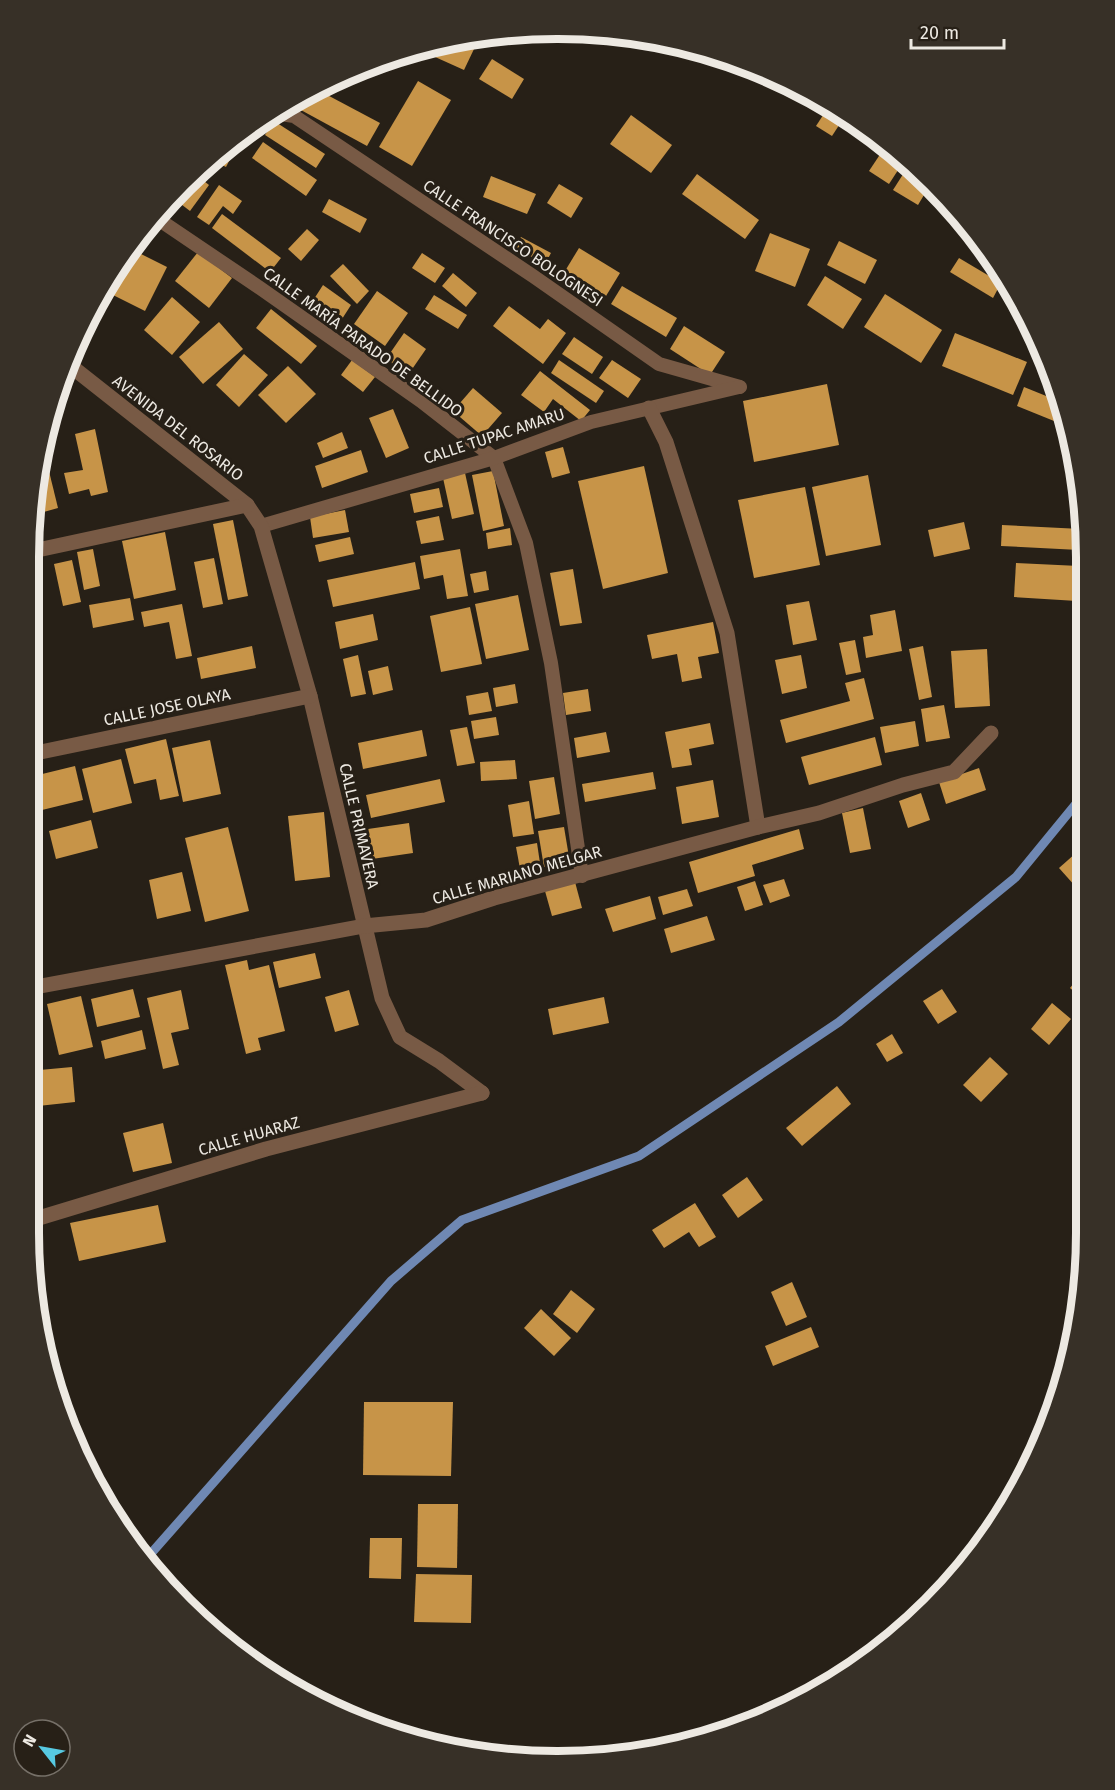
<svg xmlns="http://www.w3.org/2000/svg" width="1115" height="1790" font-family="'Fira Sans',sans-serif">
  <rect width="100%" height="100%" fill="#272017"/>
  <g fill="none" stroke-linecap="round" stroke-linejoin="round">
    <!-- stream -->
    <polyline stroke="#6f88b3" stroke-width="9" points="147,1558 391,1281 462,1220 639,1156 839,1022 1016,877 1084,794"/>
  </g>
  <!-- building -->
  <g fill="#c79448">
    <polygon points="455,41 474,49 464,70 424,52 426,48"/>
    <polygon points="492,59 524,79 512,99 479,79"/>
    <polygon points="418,81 451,100 412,166 379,147"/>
    <polygon points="316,89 380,123 367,146 288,103"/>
    <polygon points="829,106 845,116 832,136 816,126"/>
    <polygon points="631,115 672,145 651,173 610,144"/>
    <polygon points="274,121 325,154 316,168 265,135"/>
    <polygon points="238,139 240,140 226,167 210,159"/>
    <polygon points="263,142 317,180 306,196 252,158"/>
    <polygon points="887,144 904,161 889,184 869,171"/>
    <polygon points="907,168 919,175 930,185 918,205 893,190"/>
    <polygon points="195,174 209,185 190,211 173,198"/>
    <polygon points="697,174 759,220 745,239 682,194"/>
    <polygon points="491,176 536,194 527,214 483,197"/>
    <polygon points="559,184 583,198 571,218 547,203"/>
    <polygon points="219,185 242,201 233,214 223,206 209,225 197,217"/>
    <polygon points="329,199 367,219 360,233 322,212"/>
    <polygon points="222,214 281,258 270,272 212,228"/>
    <polygon points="307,229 319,240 301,261 288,249"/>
    <polygon points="770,233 810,249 795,287 755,271"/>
    <polygon points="521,237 551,253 545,264 515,248"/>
    <polygon points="839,241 877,260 865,284 827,265"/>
    <polygon points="579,248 620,273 606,296 565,271"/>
    <polygon points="133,250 167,267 145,311 111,294"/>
    <polygon points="198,252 232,278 209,308 175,281"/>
    <polygon points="422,253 445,268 435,283 412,268"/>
    <polygon points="959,258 1001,283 993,298 950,272"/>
    <polygon points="343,264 369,291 357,304 330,276"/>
    <polygon points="453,273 477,293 466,307 442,286"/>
    <polygon points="825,276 862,299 843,329 807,305"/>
    <polygon points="323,285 351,305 342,319 314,299"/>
    <polygon points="622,286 677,318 666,337 611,304"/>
    <polygon points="377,291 408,313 385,346 354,324"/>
    <polygon points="885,294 942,330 921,363 864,327"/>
    <polygon points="434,295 467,315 458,329 425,309"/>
    <polygon points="172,297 200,322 172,355 144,330"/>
    <polygon points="509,306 540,329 548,319 566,333 543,364 493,326"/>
    <polygon points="271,309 317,346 301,364 256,328"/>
    <polygon points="219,322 243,349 203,384 179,357"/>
    <polygon points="684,326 725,352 710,375 670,349"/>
    <polygon points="404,333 426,349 408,375 386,359"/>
    <polygon points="955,333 1027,362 1013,395 942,366"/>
    <polygon points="574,337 603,357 592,374 562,354"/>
    <polygon points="244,354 268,375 239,407 216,385"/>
    <polygon points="352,360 375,377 363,392 341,375"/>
    <polygon points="559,360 604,391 596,403 551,373"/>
    <polygon points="612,360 641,379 628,398 599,378"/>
    <polygon points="288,366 316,394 286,423 258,395"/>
    <polygon points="540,371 590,410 581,421 553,399 544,412 521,395"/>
    <polygon points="827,384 839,445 754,462 743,401"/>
    <polygon points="1024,387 1061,402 1054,421 1017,406"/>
    <polygon points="473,388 502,413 482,436 453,411"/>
    <polygon points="393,409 409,448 386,458 369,418"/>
    <polygon points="95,429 108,492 91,496 89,489 69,494 64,473 83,470 75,434"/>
    <polygon points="342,432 348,448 323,458 317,443"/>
    <polygon points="563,447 570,473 552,478 545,452"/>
    <polygon points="361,450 368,472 322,488 315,466"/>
    <polygon points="47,463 58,508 33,515 33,489 39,465"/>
    <polygon points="644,466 668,573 603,589 578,481"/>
    <polygon points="493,471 504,526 483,531 472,475"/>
    <polygon points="465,473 474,514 452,519 443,478"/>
    <polygon points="868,475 881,545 826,556 812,487"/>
    <polygon points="805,487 820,565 754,578 738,500"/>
    <polygon points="439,488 443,507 414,513 410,494"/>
    <polygon points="345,510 349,532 313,538 310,517"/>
    <polygon points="439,516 444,540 421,544 416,521"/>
    <polygon points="233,520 248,596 228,600 213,524"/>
    <polygon points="964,522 970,549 934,557 928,530"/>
    <polygon points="1002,525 1081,529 1079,550 1001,546"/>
    <polygon points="510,528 512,545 488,549 486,533"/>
    <polygon points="165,532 176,590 134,599 122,541"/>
    <polygon points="350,537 354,554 319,562 315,545"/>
    <polygon points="93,549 100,586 84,590 77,552"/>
    <polygon points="460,549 468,596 447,599 443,575 424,579 420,556"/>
    <polygon points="214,558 223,604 203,608 194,562"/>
    <polygon points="72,560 81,602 63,606 54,564"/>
    <polygon points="415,562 420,589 333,607 327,580"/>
    <polygon points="1016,563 1079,566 1077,601 1014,597"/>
    <polygon points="573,569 582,623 560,626 550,573"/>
    <polygon points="486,571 489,590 474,593 470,574"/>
    <polygon points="518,595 529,650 486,659 475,604"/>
    <polygon points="130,598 134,620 93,628 89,605"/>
    <polygon points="809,601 817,640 793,645 786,605"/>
    <polygon points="182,604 192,656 176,659 169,622 144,627 141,612"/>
    <polygon points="470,607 482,664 441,672 430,616"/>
    <polygon points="895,610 902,651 866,658 863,637 873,635 870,615"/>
    <polygon points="373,614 378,640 340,649 335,622"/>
    <polygon points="713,622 719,653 698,657 702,678 682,682 677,654 652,659 647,635"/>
    <polygon points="855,640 861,672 846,675 839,643"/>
    <polygon points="252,646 256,668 201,679 197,658"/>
    <polygon points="923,646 932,697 919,700 909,649"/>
    <polygon points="987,649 990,706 955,708 951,651"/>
    <polygon points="358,655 366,694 351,697 343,659"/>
    <polygon points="801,655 807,688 782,694 775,660"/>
    <polygon points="388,666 393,690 373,695 368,671"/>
    <polygon points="864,678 874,719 786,743 780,720 850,701 845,683"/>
    <polygon points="515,684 518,703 496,707 493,688"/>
    <polygon points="588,689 591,711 566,715 563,693"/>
    <polygon points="488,692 492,711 469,715 466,696"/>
    <polygon points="944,705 950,738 926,742 921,709"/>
    <polygon points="496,717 499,735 474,739 471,721"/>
    <polygon points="915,721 919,746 885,753 880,727"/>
    <polygon points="710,723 714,744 689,749 692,765 672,768 665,732"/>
    <polygon points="467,727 475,763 457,766 450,730"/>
    <polygon points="422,730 427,756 363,769 358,743"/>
    <polygon points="606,732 610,752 577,758 574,738"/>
    <polygon points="875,737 882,765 809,785 801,757"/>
    <polygon points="166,739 179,796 160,800 156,779 134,784 125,749"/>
    <polygon points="210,740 221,794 183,802 172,748"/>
    <polygon points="121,759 132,803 93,813 82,769"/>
    <polygon points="515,760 517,779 481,781 480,762"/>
    <polygon points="75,766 83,800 42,810 34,776"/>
    <polygon points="979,768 986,790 946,804 939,782"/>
    <polygon points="653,772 656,789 585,802 582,784"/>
    <polygon points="554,777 560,814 535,819 529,781"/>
    <polygon points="440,779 445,802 371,818 366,795"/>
    <polygon points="713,780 719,817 682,824 676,787"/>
    <polygon points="921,793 930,820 908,828 899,801"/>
    <polygon points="529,801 534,834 513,837 508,805"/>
    <polygon points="863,808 871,849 850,853 842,813"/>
    <polygon points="324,812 330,877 295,881 288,816"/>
    <polygon points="91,820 98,848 56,859 49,831"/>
    <polygon points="409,823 413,853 372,859 368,829"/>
    <polygon points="228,827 249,911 205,922 185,838"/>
    <polygon points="564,827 570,863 544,867 538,831"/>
    <polygon points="799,829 804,849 752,865 755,876 698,893 689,862"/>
    <polygon points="537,843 541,870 521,874 516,847"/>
    <polygon points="1076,853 1084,863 1084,896 1059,868"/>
    <polygon points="182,872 191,911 157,919 149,880"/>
    <polygon points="784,879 790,896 770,903 763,885"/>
    <polygon points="755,881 763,905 745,911 737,887"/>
    <polygon points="575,882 582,908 552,916 545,891"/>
    <polygon points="687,889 693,906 663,915 658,897"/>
    <polygon points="650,896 656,919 613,932 605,909"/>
    <polygon points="707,916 715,940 671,953 664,929"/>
    <polygon points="315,953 321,978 279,988 273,962"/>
    <polygon points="247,960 249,970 269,965 285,1031 258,1038 261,1050 246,1054 225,965"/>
    <polygon points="1083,972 1083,999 1070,988"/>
    <polygon points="133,989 140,1017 97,1027 91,999"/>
    <polygon points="942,989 957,1012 938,1024 923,1001"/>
    <polygon points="181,990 189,1029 171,1033 179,1065 163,1069 147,998"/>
    <polygon points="349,990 359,1025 335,1032 325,997"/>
    <polygon points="81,996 93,1047 59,1055 47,1004"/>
    <polygon points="604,997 609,1023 553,1035 548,1009"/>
    <polygon points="1052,1003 1071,1019 1049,1045 1031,1029"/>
    <polygon points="142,1030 146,1049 105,1059 101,1041"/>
    <polygon points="892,1034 903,1053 887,1062 876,1044"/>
    <polygon points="990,1057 1008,1074 981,1102 963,1085"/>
    <polygon points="72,1067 75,1102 29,1107 29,1071"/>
    <polygon points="837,1086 851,1104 802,1146 786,1128"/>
    <polygon points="163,1123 172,1163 133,1172 123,1133"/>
    <polygon points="747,1177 763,1200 738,1218 722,1195"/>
    <polygon points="695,1203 716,1237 699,1247 689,1232 664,1248 652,1230"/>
    <polygon points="158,1205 166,1242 79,1261 70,1223"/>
    <polygon points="792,1282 807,1317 786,1326 771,1292"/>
    <polygon points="571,1290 595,1309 577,1333 553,1314"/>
    <polygon points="541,1309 571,1338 554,1356 524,1328"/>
    <polygon points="811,1327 819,1347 773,1366 765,1346"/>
    <polygon points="364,1402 453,1402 451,1476 363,1475"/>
    <polygon points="418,1504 458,1504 457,1568 417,1567"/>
    <polygon points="370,1538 402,1538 401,1579 369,1578"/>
    <polygon points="416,1574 472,1575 471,1623 414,1622"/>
  </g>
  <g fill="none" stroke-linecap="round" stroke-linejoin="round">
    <!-- service -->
    <g stroke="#785a45" stroke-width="14">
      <polyline points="274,113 294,116 533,276 659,364 740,387"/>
      <polyline points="155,217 260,288 421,401 494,458 526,543 551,663 582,876"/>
      <polyline points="261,526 494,458 591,422 739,387"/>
    </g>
    <!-- minor -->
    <g stroke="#785a45" stroke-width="15">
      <polyline points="67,363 247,505 261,526 310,696 382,998 400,1037 439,1061 482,1093"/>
      <polyline points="649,408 666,442 727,633 758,827"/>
      <polyline points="33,551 247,505"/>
      <polyline points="31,754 310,696"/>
      <polyline points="30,988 364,926 426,920 494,898 758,827 819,813 903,785 954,772 991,733"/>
      <polyline points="29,1221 266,1149 482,1093"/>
    </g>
  </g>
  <g text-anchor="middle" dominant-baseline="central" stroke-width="6" stroke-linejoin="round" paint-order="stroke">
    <!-- street labels -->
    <g font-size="16" fill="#ede9e2" stroke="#272017">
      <text transform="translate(513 243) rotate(34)">CALLE FRANCISCO BOLOGNESI</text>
      <text transform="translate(363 342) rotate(36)">CALLE MARÍA PARADO DE BELLIDO</text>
      <text transform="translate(178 428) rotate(38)">AVENIDA DEL ROSARIO</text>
      <text transform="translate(494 436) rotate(-18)">CALLE TUPAC AMARU</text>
      <text transform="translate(167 707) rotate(-12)">CALLE JOSE OLAYA</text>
      <text transform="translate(359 826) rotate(77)">CALLE PRIMAVERA</text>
      <text transform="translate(517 875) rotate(-16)">CALLE MARIANO MELGAR</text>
      <text transform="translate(249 1136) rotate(-16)">CALLE HUARAZ</text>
    </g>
  </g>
  <!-- crop -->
  <path d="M0 0H1115V1790H0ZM557 39H558A518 518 0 0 1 1076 557V1233A518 518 0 0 1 558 1751H557A518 518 0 0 1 39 1233V557A518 518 0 0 1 557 39Z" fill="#373027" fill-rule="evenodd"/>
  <path fill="none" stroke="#ede9e2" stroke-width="8" d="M557 39H558A518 518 0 0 1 1076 557V1233A518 518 0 0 1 558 1751H557A518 518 0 0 1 39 1233V557A518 518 0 0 1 557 39Z"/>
  <!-- north arrow -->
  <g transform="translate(42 1748) rotate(301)"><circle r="28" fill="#272017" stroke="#767068" stroke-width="1.5"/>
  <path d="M0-4.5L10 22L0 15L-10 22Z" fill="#57c9e2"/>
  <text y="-9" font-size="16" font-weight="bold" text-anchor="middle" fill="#ede9e2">N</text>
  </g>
  <!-- scale -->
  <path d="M911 39v9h93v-9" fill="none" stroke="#ede9e2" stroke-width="3"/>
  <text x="920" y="39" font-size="18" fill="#ede9e2" stroke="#272017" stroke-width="4.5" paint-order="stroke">20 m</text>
</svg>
